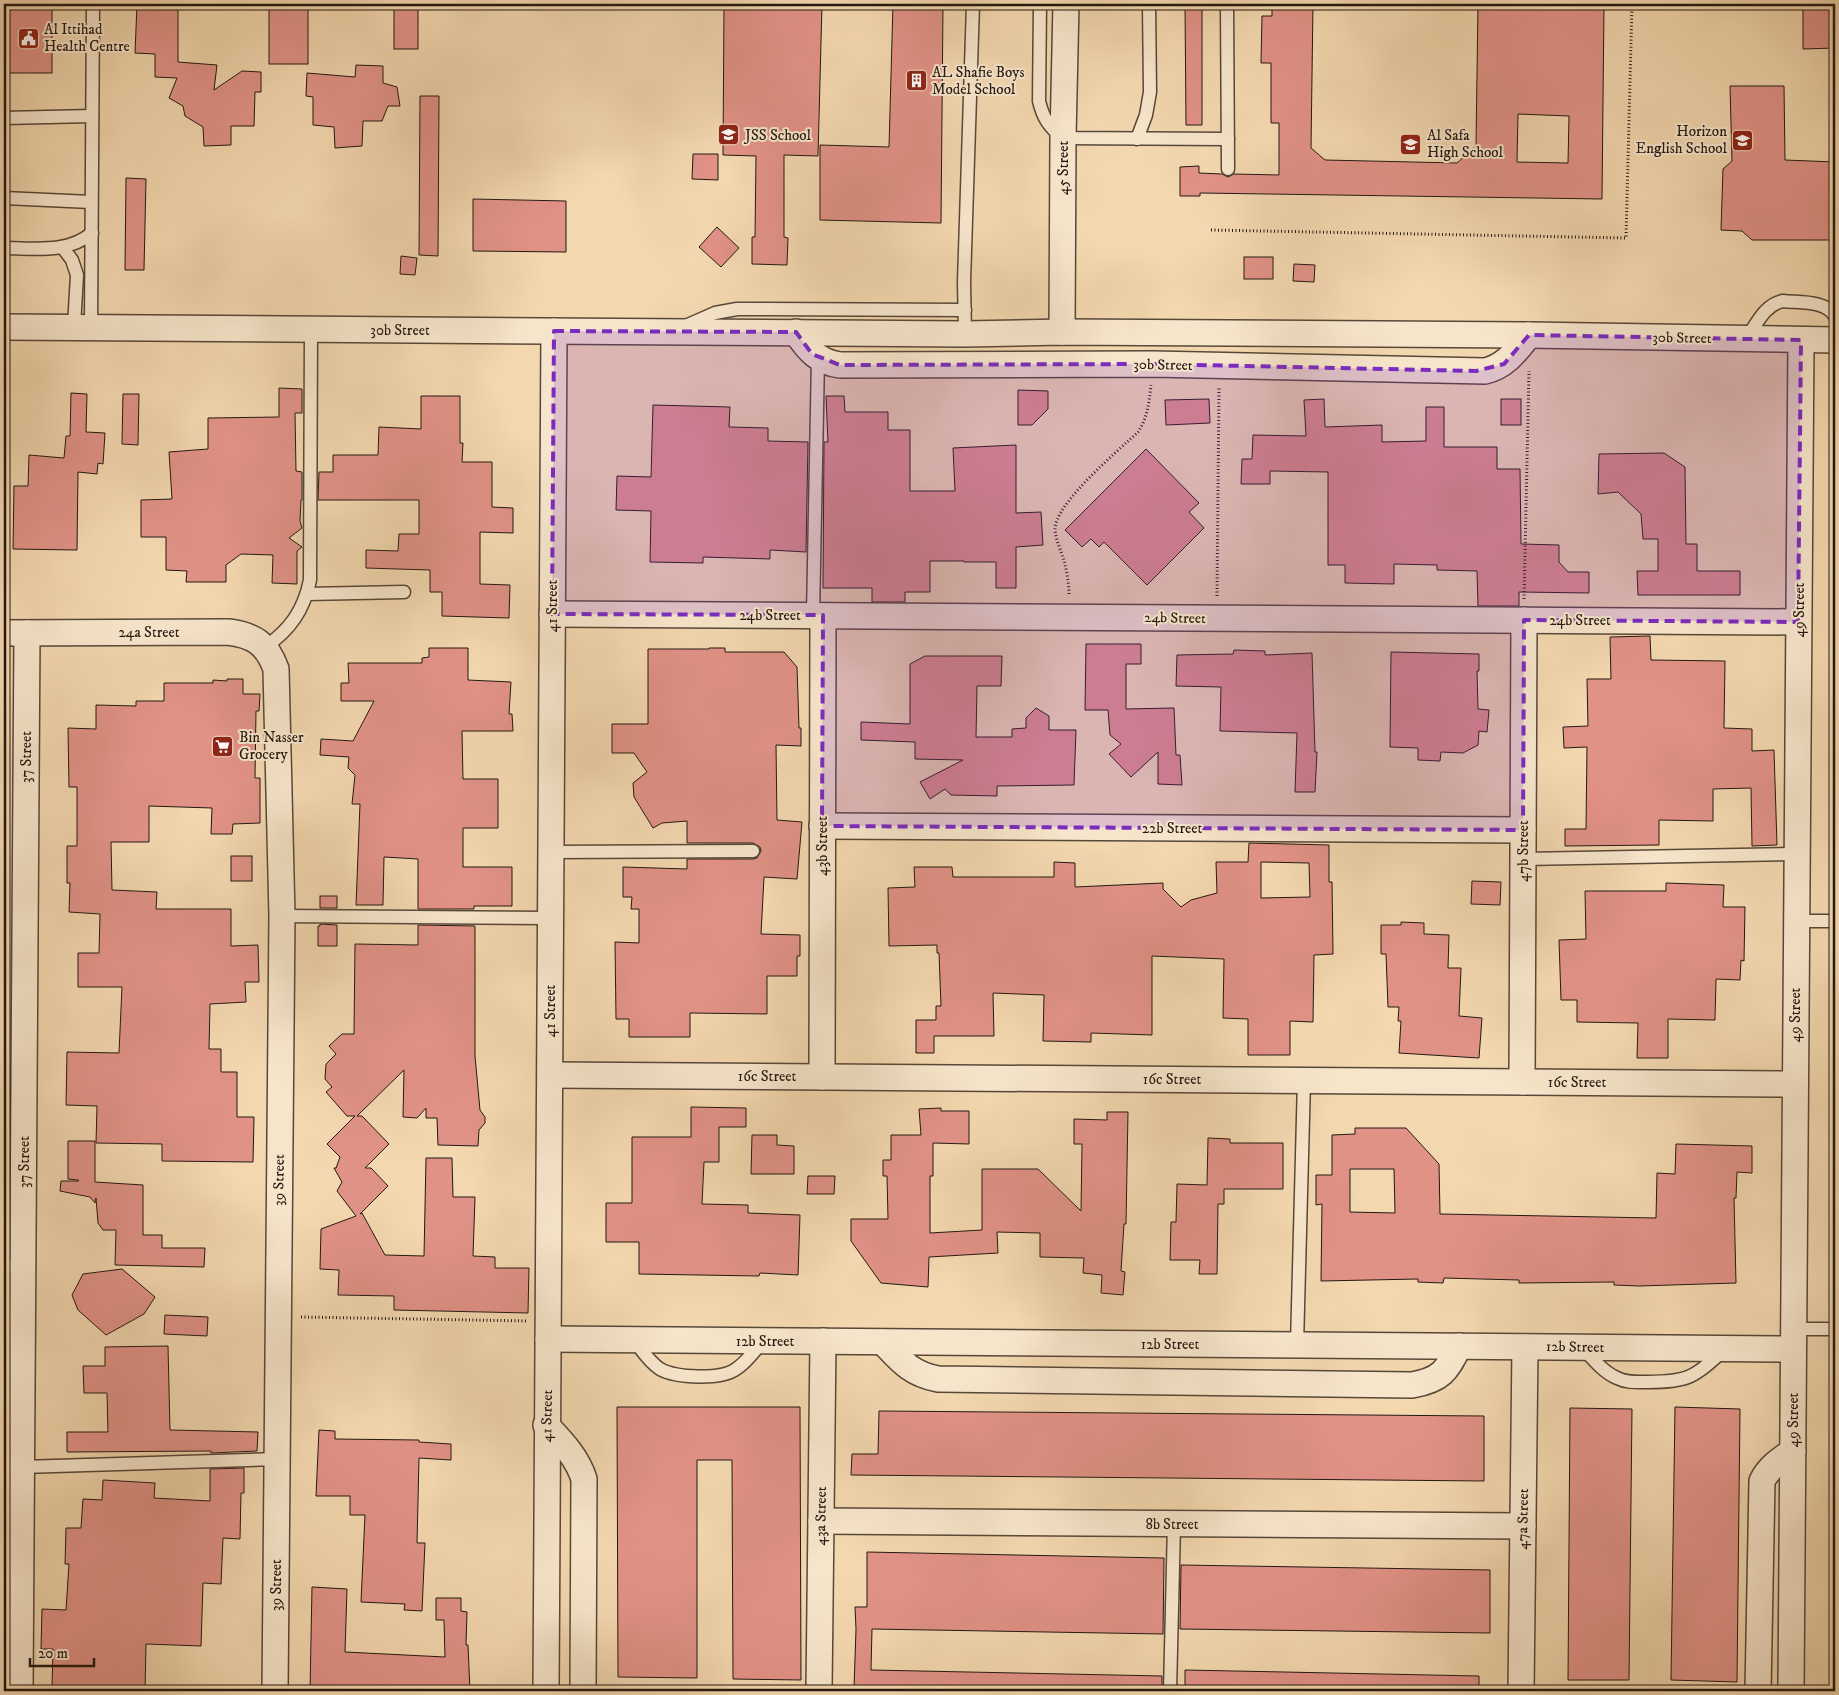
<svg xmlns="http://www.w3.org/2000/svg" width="1839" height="1695" font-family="'IM FELL DW Pica',serif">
  <rect width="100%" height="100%" fill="#f3d7af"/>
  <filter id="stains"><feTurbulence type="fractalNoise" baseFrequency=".004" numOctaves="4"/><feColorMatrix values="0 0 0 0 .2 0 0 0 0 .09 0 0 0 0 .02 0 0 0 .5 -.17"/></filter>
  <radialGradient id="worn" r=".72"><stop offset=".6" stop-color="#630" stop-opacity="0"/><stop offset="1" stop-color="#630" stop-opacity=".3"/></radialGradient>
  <!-- building -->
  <g fill="#e19287" stroke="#231811" fill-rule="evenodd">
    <rect x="4" y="4" width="48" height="69"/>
    <polygon points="137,4 178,4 178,62 217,65 214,90 242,71 261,72 261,92 255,92 254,126 231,126 231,145 204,146 203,127 185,116 183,106 169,98 177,78 155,77 155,54 135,53"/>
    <rect x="269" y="4" width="39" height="60"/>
    <rect x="394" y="4" width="24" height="45"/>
    <polygon points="724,4 822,4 818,156 784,155 784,237 788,238 787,265 752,264 752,237 755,237 756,156 723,155"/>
    <polygon points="893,4 943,4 941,223 820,220 820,145 889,147"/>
    <polygon points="1185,4 1202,4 1202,125 1186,125"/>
    <path d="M1272 4H1313L1311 148 1325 160 1457 163 1476 146 1478 4H1604L1602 199 1200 193V196H1180V167L1199 166V173L1222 174 1228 177 1234 174 1279 175V123H1271V63H1261L1262 16H1272ZM1518 114 1569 116 1568 163 1517 162Z"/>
    <polygon points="1803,4 1835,4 1835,48 1803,49"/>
    <polygon points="356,65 383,66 383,83 397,87 400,106 388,106 382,121 363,121 362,146 335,148 334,127 313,125 313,97 306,96 307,73 355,77"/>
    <polygon points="1730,86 1784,86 1785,160 1835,162 1835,240 1752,240 1742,231 1721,230 1723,169 1732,161"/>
    <polygon points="420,96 439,96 438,256 419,255"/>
    <polygon points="693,154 718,154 718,180 692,179"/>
    <polygon points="126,178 146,179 144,270 125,270"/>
    <polygon points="473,199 566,201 566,252 473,251"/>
    <polygon points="717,227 739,248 721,267 699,247"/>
    <polygon points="401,256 417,258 415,275 400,274"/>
    <rect x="1244" y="257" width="29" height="22"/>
    <polygon points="1294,264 1315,265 1314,282 1293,281"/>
    <polygon points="279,388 302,389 302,413 295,413 296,471 302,472 302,500 301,500 300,521 302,528 289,538 302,547 297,551 297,584 272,583 273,555 241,554 226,565 226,582 186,582 187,571 166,570 166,537 141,537 141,500 172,499 169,452 208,449 208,418 279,417"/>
    <polygon points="1018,390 1048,391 1048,409 1032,425 1018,425"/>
    <polygon points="71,393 87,394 86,432 105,433 103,464 98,463 97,474 78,472 77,550 13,549 14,486 28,486 29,455 64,458 66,436 70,436"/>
    <polygon points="123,394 139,394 138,445 122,444"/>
    <polygon points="421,396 460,396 460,443 463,443 462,462 492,462 492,507 513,508 513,533 480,532 480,584 510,585 509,618 442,616 442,592 430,592 430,570 366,568 366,550 398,551 399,534 419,534 419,500 318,500 319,472 333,472 333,455 378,455 379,427 421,429"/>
    <polygon points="826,396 844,396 845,412 888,412 888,430 910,430 910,491 955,491 953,448 1016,445 1016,513 1041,512 1043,545 1016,547 1016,588 996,588 996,562 964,562 964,561 930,561 930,592 905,592 905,602 872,602 872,588 823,588 824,442 828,442"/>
    <polygon points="1209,399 1210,423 1166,425 1165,400"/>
    <polygon points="1324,399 1325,427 1382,425 1382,442 1426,441 1426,407 1444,407 1444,447 1497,447 1497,469 1520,469 1521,544 1559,545 1559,562 1568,572 1589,572 1589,593 1519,592 1519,606 1478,606 1477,571 1437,570 1437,565 1394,564 1394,584 1345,583 1345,565 1328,565 1328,472 1270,471 1270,484 1241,484 1242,459 1252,459 1253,435 1306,436 1304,400"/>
    <rect x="1501" y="399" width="20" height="26"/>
    <polygon points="653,405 730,407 729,427 768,428 768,441 808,442 806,552 770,550 770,559 703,557 703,563 650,562 651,511 616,510 617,476 651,477"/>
    <polygon points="1146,449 1199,503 1189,512 1204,528 1147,585 1104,542 1099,547 1091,539 1082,547 1065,530"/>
    <polygon points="1664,453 1685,467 1686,544 1697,544 1697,571 1740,571 1740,595 1638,595 1637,571 1658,571 1658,539 1643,539 1641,514 1618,492 1598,494 1599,454"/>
    <polygon points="1650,636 1651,660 1725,661 1724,728 1752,729 1752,751 1774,750 1777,845 1752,846 1751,788 1713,789 1713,821 1659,820 1659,845 1565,846 1565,829 1586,829 1587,747 1564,748 1563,727 1588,726 1587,679 1611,679 1610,637"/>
    <polygon points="1086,644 1141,644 1141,664 1126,664 1126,709 1174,708 1176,755 1180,755 1182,785 1158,784 1158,752 1131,777 1109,754 1121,744 1110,735 1108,710 1085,710"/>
    <polygon points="429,648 468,648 468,680 511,682 509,714 512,714 513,731 462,731 463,779 498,779 498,828 463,828 463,867 512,867 512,906 474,906 474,909 418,909 418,859 384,857 383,905 356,905 360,804 352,804 355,775 348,768 349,757 320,755 321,739 353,741 374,701 341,701 341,683 349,683 348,663 422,663 422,658 429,657"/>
    <polygon points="709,648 725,648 725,652 784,652 797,667 799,728 801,728 801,746 776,745 777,820 802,822 797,879 764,877 761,934 800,935 800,956 797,956 797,976 767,976 767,1014 690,1013 690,1037 629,1037 629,1019 616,1019 615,942 639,943 639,909 631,909 632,897 623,897 623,867 687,869 687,859 753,859 757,858 761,851 760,847 753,843 687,843 687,821 662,823 653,828 634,797 633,783 647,772 634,753 612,753 612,724 648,724 648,649 709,649"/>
    <polygon points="1234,650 1265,651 1265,655 1312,653 1315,752 1317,752 1315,792 1295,792 1297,733 1220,731 1221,687 1176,686 1177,655 1233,654"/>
    <polygon points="1391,652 1479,654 1479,671 1477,671 1478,709 1489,710 1487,732 1479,731 1478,745 1463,753 1441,752 1440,761 1418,760 1418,748 1390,747"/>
    <polygon points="925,656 1002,656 1001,686 977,686 976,737 1012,737 1012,729 1026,728 1026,718 1036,708 1049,716 1049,730 1076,730 1074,785 997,786 997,796 951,795 945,789 930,799 920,782 963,760 915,759 915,742 861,740 861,722 910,724 910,664"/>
    <polygon points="227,679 243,679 243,694 260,694 259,711 256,711 255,778 260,778 260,823 233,824 232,834 211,834 212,808 149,806 149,842 111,842 112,890 157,892 156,909 231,909 231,946 258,945 259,982 245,982 246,1002 210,1004 209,1049 221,1049 221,1072 237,1072 237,1117 254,1117 253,1162 162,1161 162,1144 96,1143 97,1106 66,1105 67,1052 119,1053 122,987 78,987 78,953 99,953 100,914 69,912 70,883 67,883 67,846 77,846 77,787 69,787 68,728 96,729 96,705 136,706 136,701 164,701 164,683 213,683 213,680 227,681"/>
    <path d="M1249 843 1329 845V882H1332L1333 954 1314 955 1313 1022 1290 1021V1055H1248V1019L1223 1018 1224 959 1152 956V1035L1091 1033V1042L1043 1041 1044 995 993 993 994 1036H934V1053H916V1020H936V1006H941L939 953H937V945L889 946 888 888 915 887 914 867H952L953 877H1054V862L1075 863V887L1163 883V889L1181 907 1191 900 1217 893 1216 862H1248ZM1261 862 1309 863 1310 897 1261 898Z"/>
    <rect x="231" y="856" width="21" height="25"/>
    <polygon points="1472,881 1501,882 1500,905 1471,904"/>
    <polygon points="1666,883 1724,885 1723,907 1745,907 1744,961 1741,960 1740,980 1716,979 1715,1020 1668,1019 1668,1058 1637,1058 1638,1023 1577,1022 1577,1000 1561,1000 1559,940 1586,939 1585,891 1666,891"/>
    <rect x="320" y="896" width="17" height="12"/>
    <polygon points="1401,922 1424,923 1424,934 1449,935 1448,968 1461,968 1459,1016 1482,1018 1479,1058 1399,1053 1401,1021 1398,1021 1399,1007 1388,1007 1386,954 1381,954 1381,925 1401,925"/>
    <polygon points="320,924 337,925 337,946 318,946 318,926 320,926"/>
    <polygon points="418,925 475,926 475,1056 480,1110 485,1117 485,1123 479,1130 478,1146 438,1145 437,1118 426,1118 426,1108 417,1118 403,1117 404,1070 357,1116 362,1116 389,1144 365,1168 371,1168 388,1186 360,1214 362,1213 385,1255 424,1256 426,1158 452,1158 453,1197 475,1197 473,1256 495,1257 495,1268 529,1268 528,1313 394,1310 394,1296 338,1295 339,1270 320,1269 321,1229 356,1216 337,1191 342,1182 334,1168 336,1168 340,1157 327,1144 355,1116 347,1116 326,1092 332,1087 325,1079 326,1064 336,1054 329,1046 342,1034 354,1034 355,944 418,945"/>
    <polygon points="691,1107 746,1108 746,1127 719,1127 719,1162 704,1162 702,1204 748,1205 748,1213 800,1215 798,1275 760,1273 759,1276 639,1274 639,1242 606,1242 606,1203 632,1203 632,1137 691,1137"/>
    <polygon points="941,1108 941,1111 969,1111 969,1144 933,1143 933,1176 930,1176 930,1233 982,1230 982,1169 1038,1169 1081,1211 1082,1144 1074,1144 1074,1119 1107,1120 1107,1112 1128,1112 1126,1224 1124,1224 1121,1271 1125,1272 1123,1295 1101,1293 1102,1275 1083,1273 1084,1258 1040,1257 1040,1233 997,1232 998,1253 929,1257 928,1287 881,1283 851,1241 851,1219 888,1219 887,1176 883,1176 883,1160 891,1160 891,1135 921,1135 919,1109"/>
    <path d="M1355 1128H1406L1439 1164 1440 1214 1656 1218 1657 1173 1675 1174 1676 1144 1752 1146V1173L1737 1172 1736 1198H1734L1736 1283 1639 1286 1614 1285V1282L1519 1283V1280L1444 1278 1443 1283 1418 1282V1279L1321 1281 1322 1204 1316 1205V1175H1332V1135L1355 1134ZM1350 1169H1394L1395 1213 1350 1212Z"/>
    <polygon points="752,1135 777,1135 777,1145 794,1146 794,1174 751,1174"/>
    <polygon points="1208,1138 1230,1139 1230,1143 1283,1143 1283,1189 1224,1189 1224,1204 1218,1204 1217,1274 1199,1274 1200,1260 1170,1260 1171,1222 1176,1222 1177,1184 1207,1185"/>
    <polygon points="68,1141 95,1141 95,1182 143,1185 143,1235 162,1235 162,1248 205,1248 204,1267 115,1265 116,1230 103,1230 98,1223 96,1198 95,1203 90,1197 60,1191 61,1181 79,1181 78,1180 68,1179"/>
    <polygon points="808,1176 835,1176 834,1194 807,1194"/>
    <polygon points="122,1269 155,1297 144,1314 106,1335 78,1310 72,1295 83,1274"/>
    <polygon points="165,1315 208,1317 207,1336 164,1334"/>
    <polygon points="168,1346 170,1430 258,1432 257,1451 211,1453 211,1451 67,1452 67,1432 108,1432 107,1393 84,1393 83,1366 105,1366 105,1347"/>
    <polygon points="617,1407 800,1407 801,1680 733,1679 732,1460 697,1460 697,1678 618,1677"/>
    <polygon points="1675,1407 1740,1409 1737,1682 1671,1680"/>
    <polygon points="1570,1408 1632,1409 1629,1680 1568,1680"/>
    <polygon points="879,1411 1484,1416 1484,1481 851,1475 852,1454 878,1454"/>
    <polygon points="319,1430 335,1431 335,1439 419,1440 419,1442 451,1444 451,1460 419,1458 417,1543 425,1543 422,1611 404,1610 405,1604 361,1602 365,1515 350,1515 350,1496 316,1496"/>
    <polygon points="244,1468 244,1493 241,1493 240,1539 223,1538 221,1584 203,1583 201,1646 146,1644 145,1691 91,1691 91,1688 52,1688 53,1649 41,1649 42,1609 66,1610 69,1564 65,1564 66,1528 81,1528 83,1499 102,1500 103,1480 155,1483 154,1498 210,1501 210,1469"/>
    <polygon points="867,1552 1164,1558 1163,1634 872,1629 871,1670 1162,1676 1162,1691 865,1691 865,1689 854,1688 856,1629 855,1607 867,1607"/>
    <polygon points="1181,1565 1490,1570 1490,1633 1180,1629"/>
    <polygon points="312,1587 347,1589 345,1652 445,1657 444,1620 436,1620 436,1598 461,1598 461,1611 467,1612 466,1645 468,1645 470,1691 310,1691"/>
    <polygon points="1185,1670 1479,1676 1479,1691 1185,1691"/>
  </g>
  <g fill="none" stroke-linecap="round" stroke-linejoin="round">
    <defs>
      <g id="service">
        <path d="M1040 4 1039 101C1043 118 1049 127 1063 138L1228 139"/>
        <polyline points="1227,4 1228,169"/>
        <polyline points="4,118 92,116"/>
        <polyline points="1137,139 1146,115 1150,92 1149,4"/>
        <polyline points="4,198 91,202"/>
        <path d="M4 248C34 248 67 254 92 233"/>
        <polyline points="63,248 72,260 77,275 74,326"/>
        <polyline points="91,327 93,4"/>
        <polyline points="683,327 715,313 737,309 965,310"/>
        <polyline points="965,334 964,282 973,4"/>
        <path d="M1746 339C1756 325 1765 304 1783 301 1800 303 1825 300 1835 316"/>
        <polyline points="307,594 404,592"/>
        <polyline points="813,615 818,358"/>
        <path d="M265 647C290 630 304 610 310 580L311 329"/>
        <polyline points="551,852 753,851"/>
        <polyline points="1523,859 1797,854"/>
        <polyline points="282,916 550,918"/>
        <polyline points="1796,921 1835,921"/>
        <polyline points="4,1266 23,1266"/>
        <polyline points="1793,1329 1835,1329"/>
        <path d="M634 1340C641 1349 649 1362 660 1369 676 1378 721 1380 736 1369 747 1362 755 1350 763 1341"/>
        <polyline points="1297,1345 1304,1080"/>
        <path d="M1582 1347C1592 1358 1603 1372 1617 1378 1627 1383 1637 1382 1648 1382 1689 1382 1694 1377 1724 1350"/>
        <polyline points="22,1467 276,1459"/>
        <polyline points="1170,1691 1174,1524"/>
      </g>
      <g id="minor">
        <polyline points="4,327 965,334 1062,332 1529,335 1835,340"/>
        <path d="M796 332C808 350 818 362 840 365L1153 364 1485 371C1506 366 1516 351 1529 335"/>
        <polyline points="1062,332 1063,138 1066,4"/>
        <polyline points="552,614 1798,622"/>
        <path d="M4 633 228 632C254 635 267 644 276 669L282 916 275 1691"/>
        <polyline points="822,826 1523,830"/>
        <polyline points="550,1075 1795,1084"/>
        <polyline points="822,1077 823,616"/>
        <polyline points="1522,1082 1524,620"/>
        <polyline points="548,1339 1793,1349"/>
        <path d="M883 1342C901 1361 911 1374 938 1379L1412 1385C1441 1380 1447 1371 1459 1346"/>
        <path d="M546 1425C562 1442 577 1457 584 1479L583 1691"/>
        <polyline points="821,1521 1523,1526"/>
        <polyline points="20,1691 27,633"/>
        <polyline points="546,1691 554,331"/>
        <polyline points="819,1691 823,1341"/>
        <polyline points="1521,1691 1525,1347"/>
        <path d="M1758 1691 1762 1481C1769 1467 1780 1460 1793 1451"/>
        <polyline points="1791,1691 1801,340"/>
      </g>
    </defs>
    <!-- service casing -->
    <use href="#service" stroke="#574838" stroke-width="15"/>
    <!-- minor casing -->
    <use href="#minor" stroke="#574838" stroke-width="28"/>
    <!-- path -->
    <g stroke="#231811" stroke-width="3" stroke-dasharray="1 2.5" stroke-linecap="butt">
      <polyline points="1211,230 1626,238 1632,4"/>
      <path d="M1069 594C1069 584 1067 573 1065 564 1062 553 1056 541 1055 530 1054 504 1119 450 1138 432 1148 417 1149 402 1151 385"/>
      <polyline points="1217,596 1219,387"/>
      <polyline points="1524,599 1529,371"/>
      <polyline points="301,1317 527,1321"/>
    </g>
    <!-- service -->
    <use href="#service" stroke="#f7e5cb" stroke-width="12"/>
    <!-- minor -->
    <use href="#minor" stroke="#f7e5cb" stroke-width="25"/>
  </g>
  <!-- marked area -->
  <path fill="#7b2cbf" fill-opacity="0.2" stroke="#7b2cbf" stroke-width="4" stroke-dasharray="10 6" stroke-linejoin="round" d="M554 331 796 332 812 354 840 365 1153 364 1476 371 1504 364 1529 335 1801 340 1798 622 1524 620 1523 830 822 826 823 615 552 614Z"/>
  <!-- icons -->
  <defs>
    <symbol id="civic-square" viewBox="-11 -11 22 22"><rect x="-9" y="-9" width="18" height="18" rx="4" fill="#8f2418" stroke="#f7e5cb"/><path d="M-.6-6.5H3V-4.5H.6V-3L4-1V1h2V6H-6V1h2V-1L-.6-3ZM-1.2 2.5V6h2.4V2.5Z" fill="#fff"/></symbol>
    <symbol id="building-square" viewBox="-11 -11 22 22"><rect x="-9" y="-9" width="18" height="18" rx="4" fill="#8f2418" stroke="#f7e5cb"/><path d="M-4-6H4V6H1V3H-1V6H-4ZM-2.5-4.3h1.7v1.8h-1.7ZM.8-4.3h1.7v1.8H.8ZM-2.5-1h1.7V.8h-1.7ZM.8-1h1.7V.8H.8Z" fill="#fff"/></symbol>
    <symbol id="school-square" viewBox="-11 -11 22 22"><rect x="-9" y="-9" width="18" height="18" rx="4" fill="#8f2418" stroke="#f7e5cb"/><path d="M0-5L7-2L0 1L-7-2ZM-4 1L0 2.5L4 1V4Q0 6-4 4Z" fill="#fff"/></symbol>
    <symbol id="supermarket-square" viewBox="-11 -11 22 22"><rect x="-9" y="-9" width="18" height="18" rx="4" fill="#8f2418" stroke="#f7e5cb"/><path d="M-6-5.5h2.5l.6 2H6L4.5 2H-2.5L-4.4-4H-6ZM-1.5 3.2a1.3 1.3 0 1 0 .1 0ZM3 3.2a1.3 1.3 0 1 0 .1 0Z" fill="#fff"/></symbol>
  </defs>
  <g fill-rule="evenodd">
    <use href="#civic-square" x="16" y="26" width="25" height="25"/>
    <use href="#building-square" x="904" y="68" width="25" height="25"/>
    <use href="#school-square" x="716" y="122" width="25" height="25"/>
    <use href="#school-square" x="1730" y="128" width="25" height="25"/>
    <use href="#school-square" x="1398" y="132" width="25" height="25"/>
    <use href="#supermarket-square" x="210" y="734" width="25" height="25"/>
  </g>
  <g text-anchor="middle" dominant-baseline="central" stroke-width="4" stroke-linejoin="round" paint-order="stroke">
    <!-- poi labels -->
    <g font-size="15" fill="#231811" stroke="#f7e5cb" text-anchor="start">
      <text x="44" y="29">Al Ittihad<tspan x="44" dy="17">Health Centre</tspan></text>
      <text x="932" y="72">AL Shafie Boys<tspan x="932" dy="17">Model School</tspan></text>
      <text x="1727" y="131" text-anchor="end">Horizon<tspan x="1727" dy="17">English School</tspan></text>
      <text x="745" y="135">JSS School</text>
      <text x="1427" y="135">Al Safa<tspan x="1427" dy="17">High School</tspan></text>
      <text x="239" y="737">Bin Nasser<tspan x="239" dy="17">Grocery</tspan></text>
    </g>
    <!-- street labels -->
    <g font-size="15" fill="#231811" stroke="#f7e5cb">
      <text transform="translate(1063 168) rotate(-90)">45 Street</text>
      <text x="400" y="330">30b Street</text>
      <text transform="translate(1682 338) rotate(1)">30b Street</text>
      <text transform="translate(1163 365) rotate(1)">30b Street</text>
      <text transform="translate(552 606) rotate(-90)">41 Street</text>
      <text transform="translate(1799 610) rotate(-90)">49 Street</text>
      <text x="770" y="615">24b Street</text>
      <text transform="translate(1175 618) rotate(1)">24b Street</text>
      <text x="1580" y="620">24b Street</text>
      <text x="149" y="632">24a Street</text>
      <text transform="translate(26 757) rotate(-90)">37 Street</text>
      <text x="1172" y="828">22b Street</text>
      <text transform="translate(822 846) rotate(-90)">43b Street</text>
      <text transform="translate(1523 851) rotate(-90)">47b Street</text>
      <text transform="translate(550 1011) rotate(-90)">41 Street</text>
      <text transform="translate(1795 1015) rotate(-90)">49 Street</text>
      <text x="767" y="1076">16c Street</text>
      <text x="1172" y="1079">16c Street</text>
      <text x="1577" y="1082">16c Street</text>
      <text transform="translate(24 1162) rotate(-90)">37 Street</text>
      <text transform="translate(279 1180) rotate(-89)">39 Street</text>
      <text x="765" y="1341">12b Street</text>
      <text x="1170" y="1344">12b Street</text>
      <text transform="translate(1575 1347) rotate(1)">12b Street</text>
      <text transform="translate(547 1416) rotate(-89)">41 Street</text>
      <text transform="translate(1793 1420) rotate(-90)">49 Street</text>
      <text transform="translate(821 1516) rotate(-89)">43a Street</text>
      <text transform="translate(1523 1519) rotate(-89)">47a Street</text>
      <text x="1172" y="1524">8b Street</text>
      <text transform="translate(276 1585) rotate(-90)">39 Street</text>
    </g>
  </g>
  <!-- margin -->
  <rect width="1839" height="1695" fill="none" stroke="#f3d7af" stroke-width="20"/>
  <rect x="5" y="5" width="1829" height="1685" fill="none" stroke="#231811" stroke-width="2.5"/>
  <rect x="10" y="10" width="1819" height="1675" fill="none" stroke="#231811"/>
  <!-- scale -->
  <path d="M30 1658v8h64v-8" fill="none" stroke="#231811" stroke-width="2.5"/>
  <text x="38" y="1658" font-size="15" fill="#231811" stroke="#f7e5cb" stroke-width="4" paint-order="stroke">20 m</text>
  <rect width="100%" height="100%" filter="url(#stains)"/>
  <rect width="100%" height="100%" fill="url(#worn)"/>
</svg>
